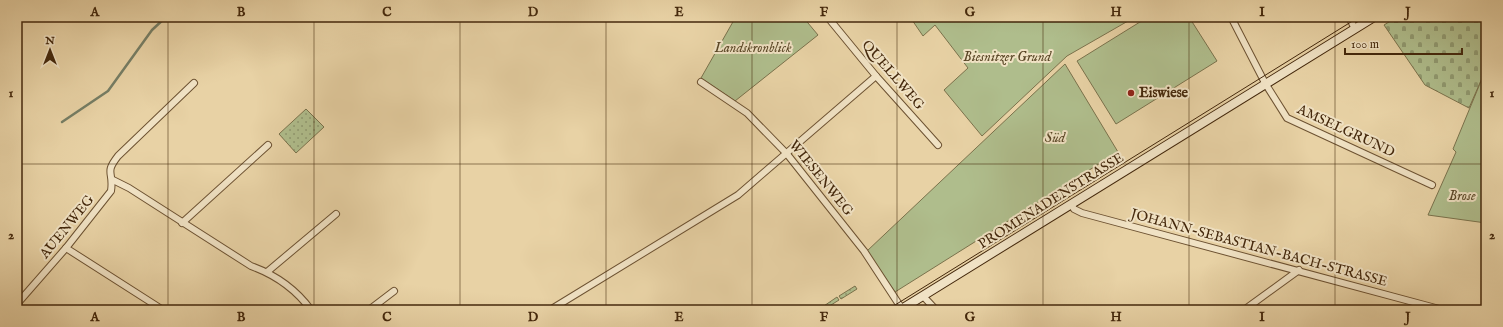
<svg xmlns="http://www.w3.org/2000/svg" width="1503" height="327" font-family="'IM FELL English',serif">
  <defs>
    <pattern id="grass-dots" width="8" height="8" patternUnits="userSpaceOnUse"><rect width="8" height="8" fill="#afbd8c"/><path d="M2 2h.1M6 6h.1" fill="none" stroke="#909a71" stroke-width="1.8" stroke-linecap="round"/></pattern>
    <pattern id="cemetery-stones" width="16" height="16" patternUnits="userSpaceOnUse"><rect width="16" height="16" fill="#afbd8c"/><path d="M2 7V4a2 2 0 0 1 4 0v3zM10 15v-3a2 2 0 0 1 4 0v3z" fill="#909a71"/></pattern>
  </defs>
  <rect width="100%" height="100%" fill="#e8d2a5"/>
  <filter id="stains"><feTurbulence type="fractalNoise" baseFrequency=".005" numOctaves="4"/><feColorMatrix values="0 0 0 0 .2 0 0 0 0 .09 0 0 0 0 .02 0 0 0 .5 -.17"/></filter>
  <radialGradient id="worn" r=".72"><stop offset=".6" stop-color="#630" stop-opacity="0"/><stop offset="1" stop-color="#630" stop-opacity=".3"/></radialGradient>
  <!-- grass -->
  <g fill="url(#grass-dots)" stroke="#7a724c">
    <polygon points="306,109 324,127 296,153 279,134"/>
    <polygon points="855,286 857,289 841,299 839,296"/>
    <polygon points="837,297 839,300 823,310 818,310"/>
  </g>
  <!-- cemetery -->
  <polygon fill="url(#cemetery-stones)" stroke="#7a724c" points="1397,17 1486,17 1486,69 1469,108 1425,85 1384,25"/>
  <!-- garden -->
  <g fill="#afbd8c" stroke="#7a724c">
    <polygon points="732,17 803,17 818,35 735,101 701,78 734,20"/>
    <polygon points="910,17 1135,17 1067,56 982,136 944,90 968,68 935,25 923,36"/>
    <polygon points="1148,17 1189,17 1217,61 1116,124 1077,61"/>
    <polygon points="1065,64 1118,152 895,292 867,251"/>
    <polygon points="1486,69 1486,223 1428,215 1456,152 1453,149"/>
  </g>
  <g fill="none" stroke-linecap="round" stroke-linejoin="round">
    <!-- stream -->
    <polyline stroke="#767e65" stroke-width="2.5" points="62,122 108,91 152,30 166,17"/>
    <defs>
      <g id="street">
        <polyline points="1231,17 1265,83 1287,118 1432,185"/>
        <polyline points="1349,17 1355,29"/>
        <polyline points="830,20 876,76 938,145"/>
        <polyline points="701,82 747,113 787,154 864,251 902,309"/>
        <path d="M113 180 129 188 251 266C276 275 295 288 311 310"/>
        <polyline points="1071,204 1074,209 1082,213 1443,310"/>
        <polyline points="182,223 268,145"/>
        <polyline points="66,248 163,310"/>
        <polyline points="267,272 336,214"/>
        <polyline points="923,296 936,310"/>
        <path d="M17 304 66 248 111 191C114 171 104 174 118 156L194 83"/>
        <polyline points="369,310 394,291"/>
        <polyline points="550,310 738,195 876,76"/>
        <polyline points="1244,310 1299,270"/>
      </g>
      <polyline id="secondary" points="900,310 1374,17"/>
    </defs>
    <!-- street casing -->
    <use href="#street" stroke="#6d5232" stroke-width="8"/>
    <!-- secondary casing -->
    <use href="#secondary" stroke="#44280c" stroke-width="10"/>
    <!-- street -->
    <use href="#street" stroke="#f0e2c4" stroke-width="6"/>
    <!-- secondary -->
    <use href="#secondary" stroke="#f0e2c4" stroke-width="8"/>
    <!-- tram -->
    <polyline stroke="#44280c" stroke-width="1" points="887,310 1359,17"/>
  </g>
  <!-- grid -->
  <path fill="none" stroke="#44280c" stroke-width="1" stroke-opacity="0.55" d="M168 17V310M314 17V310M460 17V310M606 17V310M752 17V310M897 17V310M1043 17V310M1189 17V310M1335 17V310M17 164H1486"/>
  <!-- markers -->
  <circle fill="#8f2418" stroke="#f0e2c4" stroke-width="1.5" cx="1131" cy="93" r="4"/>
  <g text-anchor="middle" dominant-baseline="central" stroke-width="4" stroke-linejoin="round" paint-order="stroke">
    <!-- park labels -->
    <g font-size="14" font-style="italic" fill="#594626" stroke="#f0e2c4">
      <text x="753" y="48">Landskronblick</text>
      <text x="1007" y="57">Biesnitzer Grund</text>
      <text x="1055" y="138">Süd</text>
      <text x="1462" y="196">Brose</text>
    </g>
    <!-- street labels -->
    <g font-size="14" fill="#44280c" stroke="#f0e2c4">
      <text transform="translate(893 75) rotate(49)">QUELLWEG</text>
      <text transform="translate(1346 131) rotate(25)">AMSELGRUND</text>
      <text transform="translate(821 178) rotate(51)">WIESENWEG</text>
      <text transform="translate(1051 201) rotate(-32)">PROMENADENSTRASSE</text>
      <text transform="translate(67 227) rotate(-51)">AUENWEG</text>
      <text transform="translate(1259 248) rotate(15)">JOHANN-SEBASTIAN-BACH-STRASSE</text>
    </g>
    <!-- poi labels -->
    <g font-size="14" font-weight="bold" fill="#44280c" stroke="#f0e2c4" text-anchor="start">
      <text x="1139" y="93">Eiswiese</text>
    </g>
  </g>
  <!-- margin -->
  <rect width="1503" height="327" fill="none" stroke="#e8d2a5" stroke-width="44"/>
  <!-- north arrow -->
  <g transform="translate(50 50)" stroke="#f0e2c4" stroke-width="3" paint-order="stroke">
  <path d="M0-3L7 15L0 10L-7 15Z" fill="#44280c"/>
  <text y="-6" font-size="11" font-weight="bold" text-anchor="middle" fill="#44280c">N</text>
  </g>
  <!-- scale -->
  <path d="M1345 48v6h117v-6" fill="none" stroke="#44280c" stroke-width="2"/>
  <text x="1351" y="48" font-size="12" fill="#44280c" stroke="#f0e2c4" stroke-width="3" paint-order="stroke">100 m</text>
  <rect x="22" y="22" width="1459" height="283" fill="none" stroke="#44280c" stroke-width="1.5"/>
  <g font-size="13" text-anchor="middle" font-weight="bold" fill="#44280c">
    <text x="95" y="16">A</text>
    <text x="241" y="16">B</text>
    <text x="387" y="16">C</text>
    <text x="533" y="16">D</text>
    <text x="679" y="16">E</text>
    <text x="824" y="16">F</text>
    <text x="970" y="16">G</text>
    <text x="1116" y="16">H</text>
    <text x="1262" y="16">I</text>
    <text x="1408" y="16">J</text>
    <text x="11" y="97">1</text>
    <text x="1492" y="97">1</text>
    <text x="11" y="239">2</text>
    <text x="1492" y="239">2</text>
    <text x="95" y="321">A</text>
    <text x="241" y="321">B</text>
    <text x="387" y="321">C</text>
    <text x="533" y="321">D</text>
    <text x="679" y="321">E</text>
    <text x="824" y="321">F</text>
    <text x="970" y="321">G</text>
    <text x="1116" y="321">H</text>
    <text x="1262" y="321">I</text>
    <text x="1408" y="321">J</text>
  </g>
  <rect width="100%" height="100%" filter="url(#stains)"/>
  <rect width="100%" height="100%" fill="url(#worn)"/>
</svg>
